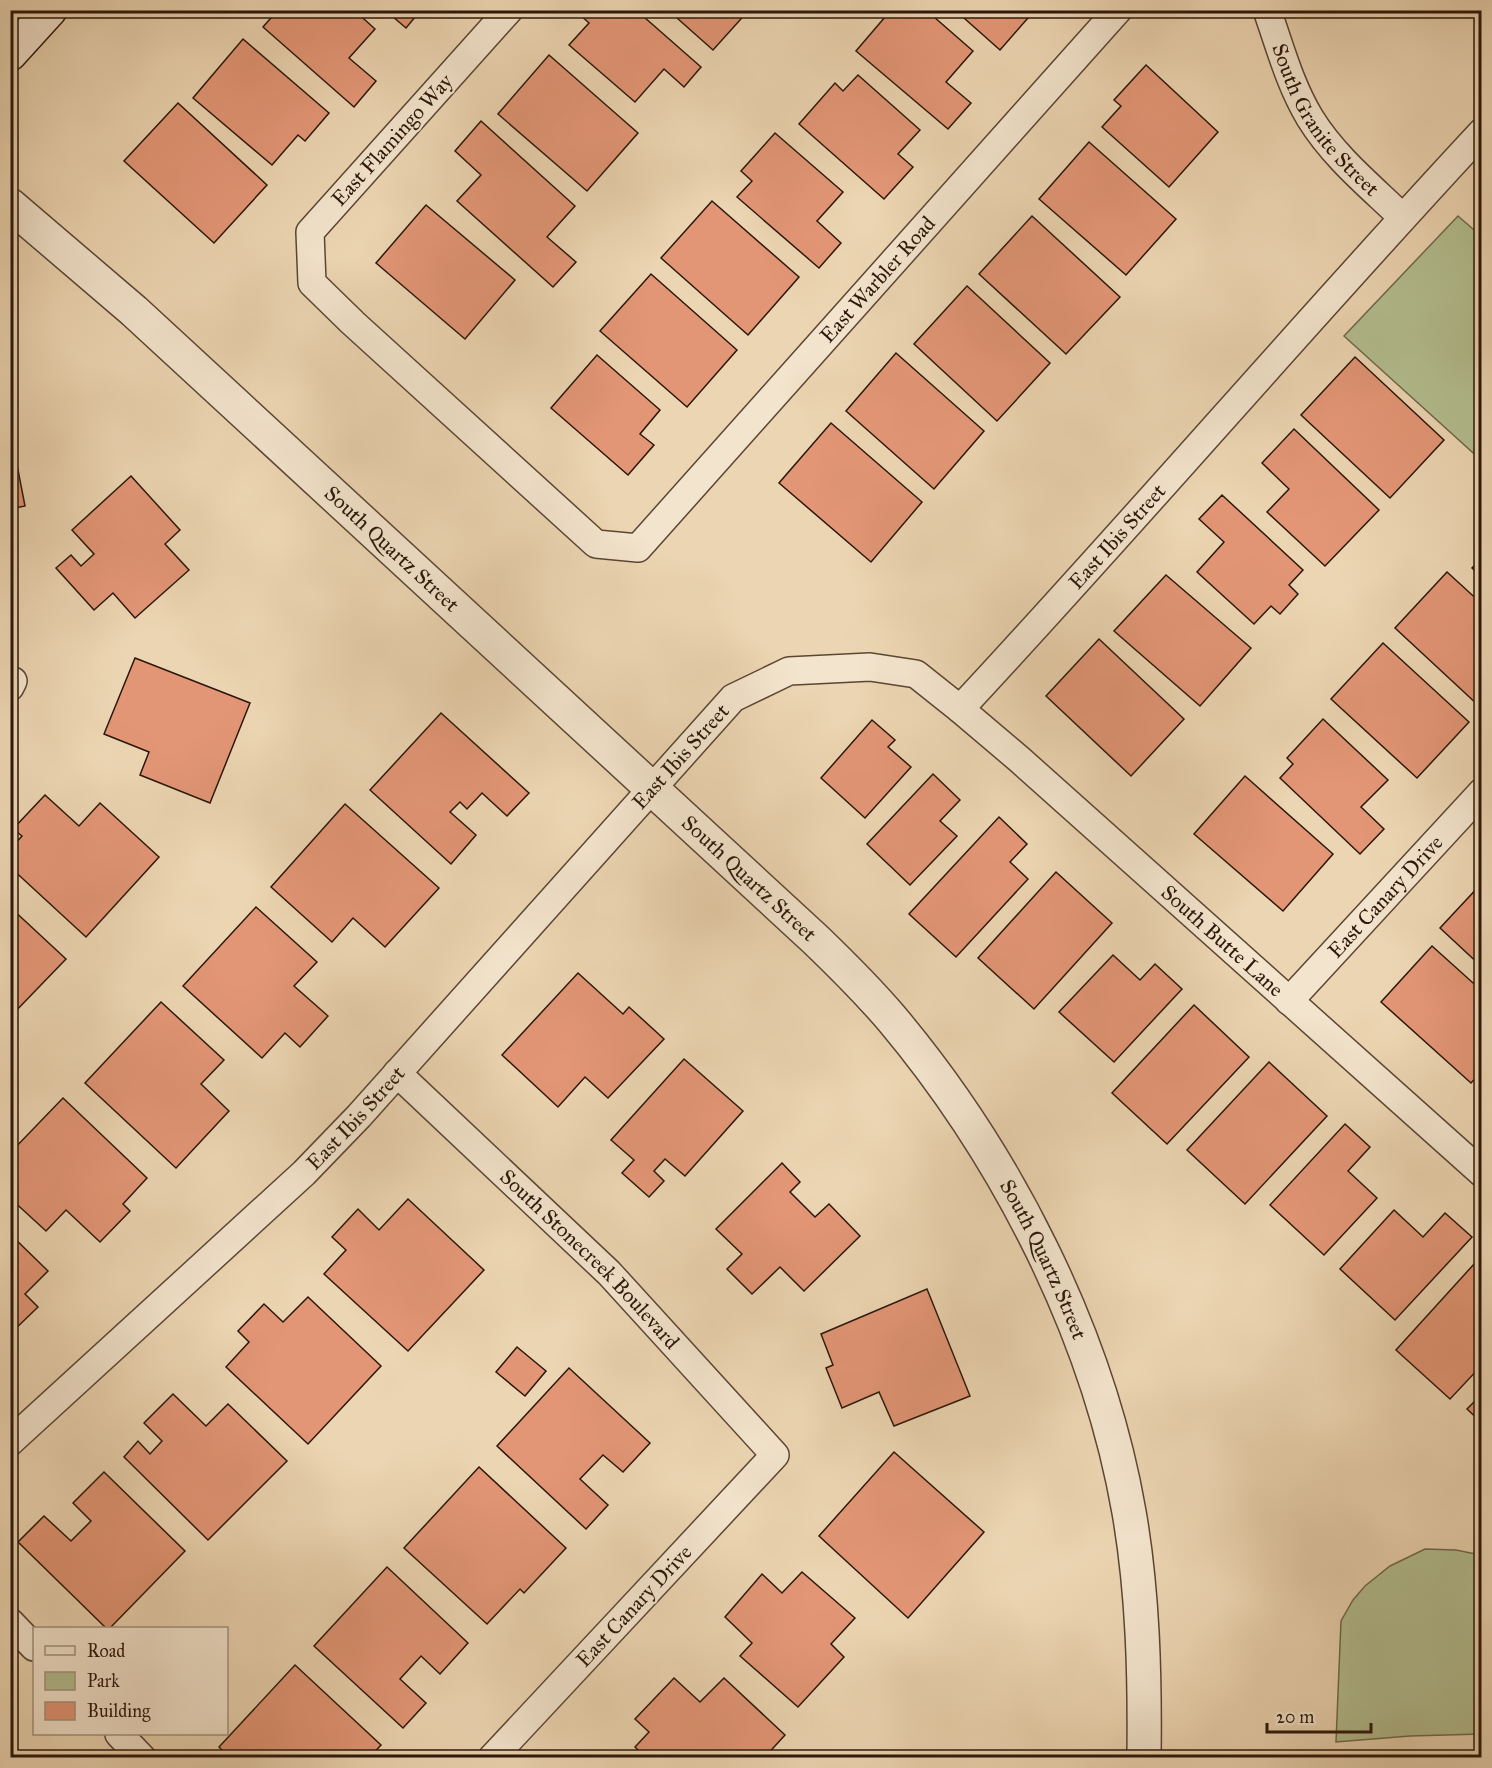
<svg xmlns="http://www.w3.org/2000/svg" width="1492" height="1768" font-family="'IM FELL Great Primer',serif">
  <rect width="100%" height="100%" fill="#ecd5b2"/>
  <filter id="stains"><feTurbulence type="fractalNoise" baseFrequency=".00333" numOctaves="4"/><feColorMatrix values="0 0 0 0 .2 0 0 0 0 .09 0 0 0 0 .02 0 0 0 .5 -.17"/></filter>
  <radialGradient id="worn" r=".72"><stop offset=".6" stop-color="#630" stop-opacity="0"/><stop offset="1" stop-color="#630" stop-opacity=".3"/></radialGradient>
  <!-- green -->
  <g fill="#b3be90" stroke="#6f6a4d" stroke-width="1.5">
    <polygon points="1458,216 1481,236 1481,460 1344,336"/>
    <polygon points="1425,1549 1456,1550 1481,1555 1481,1734 1410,1736 1336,1742 1341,1621 1353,1600 1365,1586 1390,1566"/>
  </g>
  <!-- building -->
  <g fill="#e39676" stroke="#2b170a" stroke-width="1.5">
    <polygon points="278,10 354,10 375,29 349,58 376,81 354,107 263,27"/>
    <polygon points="385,10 421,10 406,28"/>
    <polygon points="580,10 636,10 701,67 684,87 664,69 635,102 569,45 589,23 578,13"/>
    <polygon points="668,10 749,10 713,50"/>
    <polygon points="891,10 926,10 973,51 946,82 971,103 948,129 856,51"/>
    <polygon points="955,10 1035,10 1000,50"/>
    <polygon points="243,39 329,113 305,141 298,135 272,165 193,98"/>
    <polygon points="549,55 638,133 587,191 498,114"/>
    <polygon points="1146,65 1218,132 1169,187 1102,127 1121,106 1114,100"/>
    <polygon points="858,75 920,130 898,154 913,167 884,199 799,124 835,83 843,91"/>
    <polygon points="178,103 267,185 214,243 124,161"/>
    <polygon points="481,121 575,206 547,237 576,262 553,287 457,201 481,175 455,151"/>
    <polygon points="775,133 843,192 817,221 841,243 819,268 737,197 752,181 741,171"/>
    <polygon points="1089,142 1176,219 1126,275 1039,199"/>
    <polygon points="712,201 799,277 748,335 661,258"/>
    <polygon points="426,205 515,280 465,339 376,263"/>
    <polygon points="1032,216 1120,297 1066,354 979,274"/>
    <polygon points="651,274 737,350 687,407 600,331"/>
    <polygon points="967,286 1050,363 997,421 914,344"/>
    <polygon points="896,353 984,431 934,489 846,411"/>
    <polygon points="597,355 660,410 640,434 654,445 628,475 551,408"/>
    <polygon points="1355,357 1444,440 1390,498 1301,415"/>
    <polygon points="831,423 922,502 871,562 779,483"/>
    <polygon points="10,429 25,506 10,509"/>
    <polygon points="1294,429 1379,510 1325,566 1267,512 1289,489 1262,463"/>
    <polygon points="131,476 180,530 165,544 189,570 135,618 113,593 94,610 56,568 71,555 81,566 94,554 72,530"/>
    <polygon points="1222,495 1303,570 1289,585 1298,594 1280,614 1271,606 1254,624 1197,572 1224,542 1199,519"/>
    <polygon points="1482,558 1482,577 1472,568"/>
    <polygon points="1447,572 1482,604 1482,703 1479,706 1395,628"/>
    <polygon points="1166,575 1251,648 1200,706 1114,631"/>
    <polygon points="1099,639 1184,719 1131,776 1046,696"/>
    <polygon points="1383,643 1469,722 1417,778 1331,699"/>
    <polygon points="135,658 250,703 210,803 140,775 149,752 104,734"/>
    <polygon points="441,713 529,793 507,816 482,793 467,809 460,802 450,812 476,835 451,864 370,790"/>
    <polygon points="1323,719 1388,780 1361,807 1384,829 1360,854 1280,778 1293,764 1287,758"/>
    <polygon points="872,720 895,740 888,747 911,767 865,818 821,778"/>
    <polygon points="933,774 960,800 940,821 957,836 910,885 867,844"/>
    <polygon points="1245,776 1333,854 1283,911 1194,834"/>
    <polygon points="45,795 79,826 100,803 159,857 86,937 10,867 10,849 22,836 13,829"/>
    <polygon points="345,804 439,888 385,947 353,918 332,942 271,887"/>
    <polygon points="999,817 1027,844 1010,862 1028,879 956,957 909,914"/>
    <polygon points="1056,872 1112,923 1034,1009 978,958"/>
    <polygon points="1482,883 1482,967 1440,928"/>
    <polygon points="10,907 66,959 10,1017"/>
    <polygon points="256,907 317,962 294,986 328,1016 300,1047 285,1033 262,1058 183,986"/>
    <polygon points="1432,946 1482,991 1482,1071 1471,1083 1381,1002"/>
    <polygon points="1113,955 1140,980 1155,964 1182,989 1114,1062 1059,1012"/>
    <polygon points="578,973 623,1014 629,1007 664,1039 608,1098 585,1077 558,1107 502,1055"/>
    <polygon points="161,1002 224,1060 201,1084 229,1111 176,1168 85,1083"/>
    <polygon points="1194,1005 1249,1057 1167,1144 1112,1093"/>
    <polygon points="684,1059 743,1111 685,1176 665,1159 654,1171 664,1181 649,1197 622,1173 634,1160 611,1140"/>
    <polygon points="1269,1062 1327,1116 1245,1204 1187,1150"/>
    <polygon points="63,1098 147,1178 123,1204 130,1211 100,1242 66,1210 46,1231 10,1198 10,1153"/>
    <polygon points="1345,1124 1370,1147 1348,1171 1377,1198 1324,1255 1270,1205"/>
    <polygon points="782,1163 800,1182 790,1192 815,1217 829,1204 860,1236 804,1291 780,1267 752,1294 727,1269 742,1254 716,1229"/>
    <polygon points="408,1199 484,1270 408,1351 324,1274 346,1250 332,1237 358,1209 379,1230"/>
    <polygon points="1394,1210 1423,1237 1445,1213 1472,1237 1395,1320 1340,1269"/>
    <polygon points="10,1234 48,1271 25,1294 38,1307 10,1334"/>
    <polygon points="1475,1263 1482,1269 1482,1365 1450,1399 1396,1350"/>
    <polygon points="927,1289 970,1396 894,1426 879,1392 842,1408 826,1368 833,1365 821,1334"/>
    <polygon points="308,1297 381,1366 308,1444 226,1367 249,1342 238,1331 264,1304 283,1322"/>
    <polygon points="517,1347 546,1371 525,1396 496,1372"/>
    <polygon points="569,1368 650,1443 623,1472 603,1455 580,1479 608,1505 586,1529 497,1446"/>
    <polygon points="173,1394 206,1426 228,1404 287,1461 208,1540 124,1457 138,1441 150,1454 162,1441 144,1423"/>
    <polygon points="1482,1394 1482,1423 1467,1409"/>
    <polygon points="894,1452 984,1532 908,1618 819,1536"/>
    <polygon points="479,1467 566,1548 524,1593 520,1589 487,1624 404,1548"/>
    <polygon points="104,1472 185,1551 110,1628 106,1628 18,1542 44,1516 71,1541 91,1521 73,1503"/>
    <polygon points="387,1567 468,1643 440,1674 421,1656 400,1679 426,1703 403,1728 314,1646"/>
    <polygon points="802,1572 855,1618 831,1644 844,1657 798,1707 740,1656 752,1643 725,1617 762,1574 782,1593"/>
    <polygon points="295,1665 381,1745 369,1758 230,1758 219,1747"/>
    <polygon points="674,1678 700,1702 724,1678 785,1735 764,1758 646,1758 635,1747 649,1732 635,1719"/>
  </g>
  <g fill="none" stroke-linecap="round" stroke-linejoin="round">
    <defs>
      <g id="minor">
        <path id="s1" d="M509 10 310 232 312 283 353 323 596 544 638 548 1118 10"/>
        <path id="s2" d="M1267 10C1280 47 1290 85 1310 118 1334 157 1370 186 1402 217"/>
        <polyline points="10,687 13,681"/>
        <path id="s3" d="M960 709 1019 759 1482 1173"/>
        <path id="s4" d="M1289 1001 1482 792"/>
        <path id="s5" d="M397 1073 609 1273 775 1455 492 1758"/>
        <path id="s6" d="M10 1442 304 1173 359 1116 733 698 789 671 870 667 916 674 960 709C1137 519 1305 322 1482 132"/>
        <polyline points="10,1622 34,1647"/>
        <polyline points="119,1734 142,1758"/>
      </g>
      <g id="tertiary">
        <path id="s7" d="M10 205 134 311 816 940C842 965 868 991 892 1019 1007 1156 1098 1334 1129 1512 1143 1592 1145 1676 1144 1758"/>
      </g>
      <polyline id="secondary" points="10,54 50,10"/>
    </defs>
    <!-- minor casing -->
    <use href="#minor" stroke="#5b4634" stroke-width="30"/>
    <!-- tertiary casing -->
    <use href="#tertiary" stroke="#5b4634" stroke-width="36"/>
    <!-- secondary casing -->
    <use href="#secondary" stroke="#2b170a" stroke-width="36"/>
    <!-- minor -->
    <use href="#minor" stroke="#f3e4cd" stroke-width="27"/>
    <!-- tertiary -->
    <use href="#tertiary" stroke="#f3e4cd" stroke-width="33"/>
    <!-- secondary -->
    <use href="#secondary" stroke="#f3e4cd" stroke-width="33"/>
  </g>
  <g text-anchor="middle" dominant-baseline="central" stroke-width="4.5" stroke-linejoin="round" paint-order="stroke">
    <!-- street labels -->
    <g font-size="21" fill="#2b170a" stroke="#f3e4cd">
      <text stroke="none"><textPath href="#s2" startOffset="126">South Granite Street</textPath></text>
      <text transform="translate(392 140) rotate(-48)">East Flamingo Way</text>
      <text stroke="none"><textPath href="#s1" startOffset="1137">East Warbler Road</textPath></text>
      <text stroke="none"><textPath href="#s6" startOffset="1518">East Ibis Street</textPath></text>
      <text stroke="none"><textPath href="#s7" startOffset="514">South Quartz Street</textPath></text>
      <text stroke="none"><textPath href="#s6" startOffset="960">East Ibis Street</textPath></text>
      <text stroke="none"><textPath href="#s7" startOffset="1000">South Quartz Street</textPath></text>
      <text stroke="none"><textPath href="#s4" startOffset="142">East Canary Drive</textPath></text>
      <text stroke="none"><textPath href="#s3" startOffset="350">South Butte Lane</textPath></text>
      <text stroke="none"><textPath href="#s6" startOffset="474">East Ibis Street</textPath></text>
      <text stroke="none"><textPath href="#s5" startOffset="268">South Stonecreek Boulevard</textPath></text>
      <text stroke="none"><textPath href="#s7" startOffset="1486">South Quartz Street</textPath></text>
      <text transform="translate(634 1606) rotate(-47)">East Canary Drive</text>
    </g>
  </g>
  <!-- margin -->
  <rect width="1492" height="1768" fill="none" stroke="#ecd5b2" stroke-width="36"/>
  <rect x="12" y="12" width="1468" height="1744" fill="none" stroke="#2b170a" stroke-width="3"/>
  <rect x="18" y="18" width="1456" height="1732" fill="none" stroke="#2b170a" stroke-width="1.5"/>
  <!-- legend -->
  <rect x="33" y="1627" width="195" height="108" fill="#f3e4cd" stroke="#a3927f" stroke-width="1.5"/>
  <rect x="45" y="1646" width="30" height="9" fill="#f3e4cd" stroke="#a3927f" stroke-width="1.5"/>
  <text x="87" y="1657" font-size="18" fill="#2b170a">Road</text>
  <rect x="45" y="1672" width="30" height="18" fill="#b3be90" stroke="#a3927f" stroke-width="1.5"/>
  <text x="87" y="1687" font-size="18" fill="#2b170a">Park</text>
  <rect x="45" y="1702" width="30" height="18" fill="#e39676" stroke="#a3927f" stroke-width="1.5"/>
  <text x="87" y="1717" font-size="18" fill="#2b170a">Building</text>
  <!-- scale -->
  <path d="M1267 1723v9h104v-9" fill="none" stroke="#2b170a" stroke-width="3"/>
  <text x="1276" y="1723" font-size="18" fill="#2b170a" stroke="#f3e4cd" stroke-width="4.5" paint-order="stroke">20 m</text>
  <rect width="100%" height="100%" filter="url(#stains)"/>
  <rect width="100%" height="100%" fill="url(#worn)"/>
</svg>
